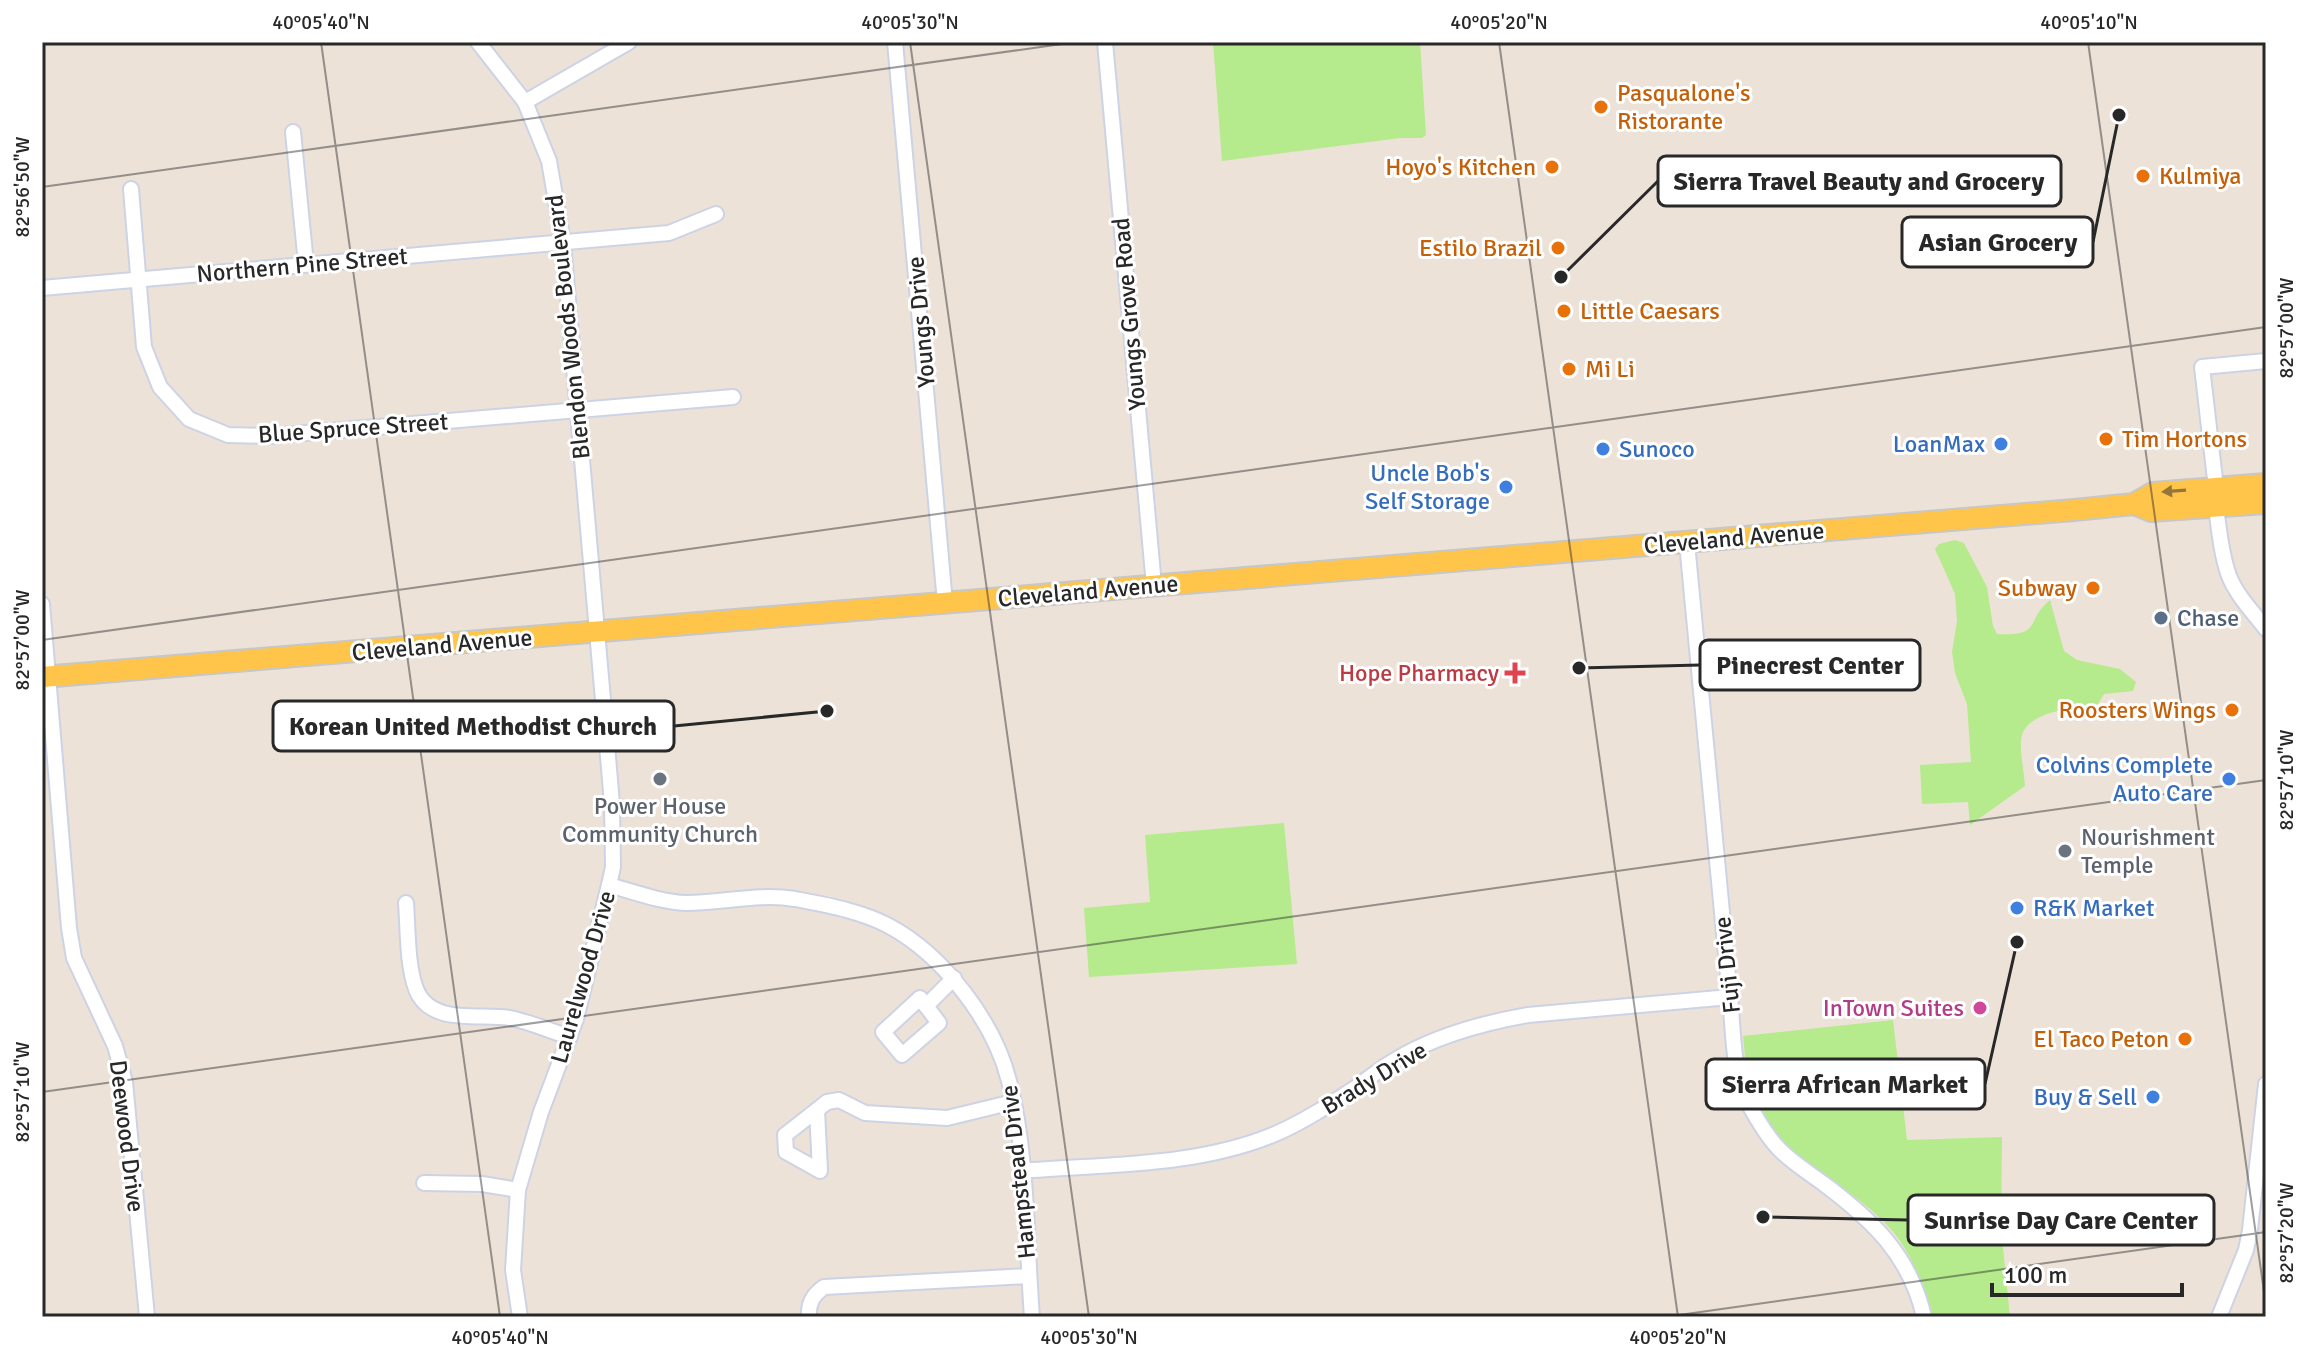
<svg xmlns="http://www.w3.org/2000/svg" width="2308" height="1359" font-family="Signika,sans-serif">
  <rect width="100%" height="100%" fill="#ede2d8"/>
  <!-- green -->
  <g fill="#b5ea8d">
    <polygon points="1213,42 1420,42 1426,135 1422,138 1400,138 1222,161"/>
    <path d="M1955 540 1964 543 1987 587 1993 626 1997 634C2043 637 2025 620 2050 600L2064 651 2077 660 2120 669 2136 682 2133 691 2104 694 2098 704C2074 709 2024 710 2021 740 2020 755 2024 771 2025 786L1970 825 1968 802 1922 804 1920 765 1971 762 1967 704 1955 673 1952 652 1957 621 1955 594 1935 549 1939 544Z"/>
    <polygon points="1284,823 1297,964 1089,977 1084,908 1150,902 1145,835"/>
    <path d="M1893 1020 1907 1140 2002 1137 2001 1228 2010 1317H1930C1924 1288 1915 1262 1898 1238 1857 1183 1774 1161 1751 1091 1746 1074 1745 1054 1743 1036Z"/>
  </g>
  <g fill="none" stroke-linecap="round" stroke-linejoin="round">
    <defs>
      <g id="street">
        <polyline points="478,42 525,102 549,161 563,242 612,803 613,867 609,885 576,1019 541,1112 518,1190 513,1270 520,1317"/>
        <polyline points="895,42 945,603"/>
        <polyline points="1105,42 1154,586"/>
        <polyline points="525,102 629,42"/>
        <polyline points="293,132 306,264"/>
        <polyline points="131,189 144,347 160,387 189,419 228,435 270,436 733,397"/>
        <polyline points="42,288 669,233 716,214"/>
        <polyline points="2216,488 2202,367 2266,361"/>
        <path d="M2216 507C2219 529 2221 554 2229 576 2237 596 2253 612 2266 629"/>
        <path d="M1687 543 1730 997C1733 1027 1733 1072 1746 1099 1755 1116 1766 1136 1780 1150 1793 1163 1809 1173 1824 1184 1872 1220 1910 1255 1924 1317"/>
        <polyline points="42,604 69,928 74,958 115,1046 125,1082 147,1317"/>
        <path d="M609 885C634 892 661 902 686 903 722 903 759 893 795 899 826 905 861 911 889 926 943 955 994 1021 1009 1081 1028 1155 1026 1241 1032 1317"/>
        <path d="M406 903C408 929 407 965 416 989 430 1026 480 1013 510 1018 530 1022 550 1031 570 1037"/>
        <polygon points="920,998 939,1023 902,1055 883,1032"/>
        <polyline points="926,1006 954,978"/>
        <polyline points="817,1110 827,1102 839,1100 865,1113 947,1118 1013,1102"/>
        <polygon points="817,1110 820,1171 786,1152 785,1135"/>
        <path d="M1022 1171C1106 1164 1196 1167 1275 1134 1303 1122 1329 1105 1355 1088 1368 1079 1381 1068 1395 1060 1435 1036 1482 1023 1528 1015L1730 997"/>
        <polyline points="424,1183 482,1184 518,1190"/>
        <path d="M809 1317C808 1303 813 1295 824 1287L1029 1276"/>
        <polyline points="2219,1317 2246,1250 2250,1230 2266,1084"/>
      </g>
      <g id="primary">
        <polyline points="2134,504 2151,511 2266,503"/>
        <polyline points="42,677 2074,510 2134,504 2153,493 2266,484"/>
      </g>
    </defs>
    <!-- street casing -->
    <use href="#street" stroke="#cdd3e4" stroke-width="18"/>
    <!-- primary casing -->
    <use href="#primary" stroke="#c7c7c7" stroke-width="24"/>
    <!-- street -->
    <use href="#street" stroke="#fff" stroke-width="14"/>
    <!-- primary -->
    <use href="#primary" stroke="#ffc54b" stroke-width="20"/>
  </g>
  <!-- one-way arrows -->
  <defs><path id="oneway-solid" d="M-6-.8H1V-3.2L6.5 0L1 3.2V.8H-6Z" transform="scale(2)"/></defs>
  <use fill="#94763a" href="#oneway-solid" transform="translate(2174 491) rotate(176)"/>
  <!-- ticks -->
  <path fill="none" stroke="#282828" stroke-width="2" stroke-opacity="0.45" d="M321 42 500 1317M910 42 1089 1317M1499 42 1678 1317M2088 42 2266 1306M42 187 1076 42M42 640 2266 327M42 1092 2266 780M1665 1317 2266 1232"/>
  <!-- markers -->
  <g fill="#e8710a" stroke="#fff" stroke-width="3">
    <circle cx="1601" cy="107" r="8"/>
    <circle cx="1552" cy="167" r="8"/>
    <circle cx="2143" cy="176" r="8"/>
    <circle cx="1558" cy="248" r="8"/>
    <circle cx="1564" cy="311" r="8"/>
    <circle cx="1569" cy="369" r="8"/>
    <circle cx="2106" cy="439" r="8"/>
    <circle cx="2093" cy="588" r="8"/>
    <circle cx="2232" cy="710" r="8"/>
    <circle cx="2185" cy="1039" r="8"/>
  </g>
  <g fill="#3f7fe0" stroke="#fff" stroke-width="3">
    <circle cx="2001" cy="444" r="8"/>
    <circle cx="1603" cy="449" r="8"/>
    <circle cx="1506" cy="487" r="8"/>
    <circle cx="2229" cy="779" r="8"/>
    <circle cx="2017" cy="908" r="8"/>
    <circle cx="2153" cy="1097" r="8"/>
  </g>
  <circle fill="#5c6f8a" stroke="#fff" stroke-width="3" cx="2161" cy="618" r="8"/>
  <path fill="#e0444e" stroke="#fff" stroke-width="3" d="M1511 661h8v8h8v8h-8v8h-8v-8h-8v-8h8z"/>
  <g fill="#6b7280" stroke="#fff" stroke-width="3">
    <circle cx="660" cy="779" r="8"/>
    <circle cx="2065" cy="851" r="8"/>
  </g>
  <circle fill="#d1479c" stroke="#fff" stroke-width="3" cx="1980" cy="1008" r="8"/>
  <g text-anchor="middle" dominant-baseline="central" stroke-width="6" stroke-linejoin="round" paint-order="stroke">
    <!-- food labels -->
    <g font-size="24" fill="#c56008" stroke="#fff" text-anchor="start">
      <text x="1617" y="93">Pasqualone's<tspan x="1617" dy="28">Ristorante</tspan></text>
      <text x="1536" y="167" text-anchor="end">Hoyo's Kitchen</text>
      <text x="2159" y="176">Kulmiya</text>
      <text x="1542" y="248" text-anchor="end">Estilo Brazil</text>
      <text x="1580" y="311">Little Caesars</text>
      <text x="1585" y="369">Mi Li</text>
      <text x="2122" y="439">Tim Hortons</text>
      <text x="2077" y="588" text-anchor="end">Subway</text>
      <text x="2216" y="710" text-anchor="end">Roosters Wings</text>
      <text x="2169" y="1039" text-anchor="end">El Taco Peton</text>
    </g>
    <!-- street labels -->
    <g font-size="24" fill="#282828" stroke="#fff">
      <text transform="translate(302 265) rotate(-5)">Northern Pine Street</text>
      <text transform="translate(1129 314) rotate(-95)">Youngs Grove Road</text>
      <text transform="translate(921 322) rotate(-95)">Youngs Drive</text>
      <text transform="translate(568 327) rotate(-96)">Blendon Woods Boulevard</text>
      <text transform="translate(353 428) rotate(-4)">Blue Spruce Street</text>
      <text transform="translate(1734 538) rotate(-5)">Cleveland Avenue</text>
      <text transform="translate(1088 591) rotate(-5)">Cleveland Avenue</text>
      <text transform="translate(442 645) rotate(-5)">Cleveland Avenue</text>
      <text transform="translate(1727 965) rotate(-96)">Fuji Drive</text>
      <text transform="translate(583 977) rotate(-74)">Laurelwood Drive</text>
      <text transform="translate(1374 1078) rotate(-31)">Brady Drive</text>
      <text transform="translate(127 1136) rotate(83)">Deewood Drive</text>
      <text transform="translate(1018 1172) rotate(-96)">Hampstead Drive</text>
    </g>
    <!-- shop labels -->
    <g font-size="24" fill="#366cbe" stroke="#fff" text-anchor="end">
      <text x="1985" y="444">LoanMax</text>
      <text x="1619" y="449" text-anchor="start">Sunoco</text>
      <text x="1490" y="473">Uncle Bob's<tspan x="1490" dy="28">Self Storage</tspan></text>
      <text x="2213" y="765">Colvins Complete<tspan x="2213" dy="28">Auto Care</tspan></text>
      <text x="2033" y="908" text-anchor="start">R&amp;K Market</text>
      <text x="2137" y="1097">Buy &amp; Sell</text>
    </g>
    <!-- service labels -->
    <g font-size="24" fill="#4e5e75" stroke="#fff" text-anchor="start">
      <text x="2177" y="618">Chase</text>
    </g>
    <!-- health labels -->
    <g font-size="24" fill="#be3a42" stroke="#fff" text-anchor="end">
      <text x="1499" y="673">Hope Pharmacy</text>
    </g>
    <!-- worship labels -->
    <g font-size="24" fill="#5b616d" stroke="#fff">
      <text x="660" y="806">Power House<tspan x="660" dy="28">Community Church</tspan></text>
      <text x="2081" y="837" text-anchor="start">Nourishment<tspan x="2081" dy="28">Temple</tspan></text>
    </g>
    <!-- hotel labels -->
    <g font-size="24" fill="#b23c85" stroke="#fff" text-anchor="end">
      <text x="1964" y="1008">InTown Suites</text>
    </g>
  </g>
  <!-- callouts -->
  <path fill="none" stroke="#282828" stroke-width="3" d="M1561 277L1658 181M2119 115L2093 242M1579 668L1700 665M827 711L674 726M2017 942L1985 1084M1763 1217L1908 1220"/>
  <g fill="#282828" stroke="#fff" stroke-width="3">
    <circle cx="1561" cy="277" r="8"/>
    <circle cx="2119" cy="115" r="8"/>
    <circle cx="1579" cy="668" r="8"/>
    <circle cx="827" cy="711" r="8"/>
    <circle cx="2017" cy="942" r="8"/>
    <circle cx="1763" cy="1217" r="8"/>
  </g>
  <g fill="#fff" stroke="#282828" stroke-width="3">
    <rect x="1658" y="156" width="403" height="50" rx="8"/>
    <rect x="1902" y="217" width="191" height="50" rx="8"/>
    <rect x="1700" y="640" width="220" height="50" rx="8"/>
    <rect x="273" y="701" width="401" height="50" rx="8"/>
    <rect x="1706" y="1059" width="279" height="50" rx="8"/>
    <rect x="1908" y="1195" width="306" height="50" rx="8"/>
  </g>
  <g font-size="26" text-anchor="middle" font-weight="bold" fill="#282828">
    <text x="1859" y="190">Sierra Travel Beauty and Grocery</text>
    <text x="1998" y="251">Asian Grocery</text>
    <text x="1810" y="674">Pinecrest Center</text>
    <text x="473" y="735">Korean United Methodist Church</text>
    <text x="1845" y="1093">Sierra African Market</text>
    <text x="2061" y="1229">Sunrise Day Care Center</text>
  </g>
  <!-- border -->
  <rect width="2308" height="1359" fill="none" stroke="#ffffff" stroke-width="88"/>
  <!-- scale -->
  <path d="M1992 1283v12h190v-12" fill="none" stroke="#282828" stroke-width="4"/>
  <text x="2004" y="1283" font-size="24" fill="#282828" stroke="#ffffff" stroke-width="6" paint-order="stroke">100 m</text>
  <rect x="44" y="44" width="2220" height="1271" fill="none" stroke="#282828" stroke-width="3"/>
  <g font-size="20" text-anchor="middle" fill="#282828">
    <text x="321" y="29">40°05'40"N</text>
    <text x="910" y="29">40°05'30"N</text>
    <text x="1499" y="29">40°05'20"N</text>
    <text x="2089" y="29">40°05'10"N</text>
    <text transform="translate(22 187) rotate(-90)" y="7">82°56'50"W</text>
    <text transform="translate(2286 328) rotate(-90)" y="7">82°57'00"W</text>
    <text transform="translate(22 640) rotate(-90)" y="7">82°57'00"W</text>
    <text transform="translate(2286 780) rotate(-90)" y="7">82°57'10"W</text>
    <text transform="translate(22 1092) rotate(-90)" y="7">82°57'10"W</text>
    <text transform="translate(2286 1233) rotate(-90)" y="7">82°57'20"W</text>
    <text x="500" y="1344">40°05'40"N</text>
    <text x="1089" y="1344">40°05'30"N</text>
    <text x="1678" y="1344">40°05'20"N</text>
  </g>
</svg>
